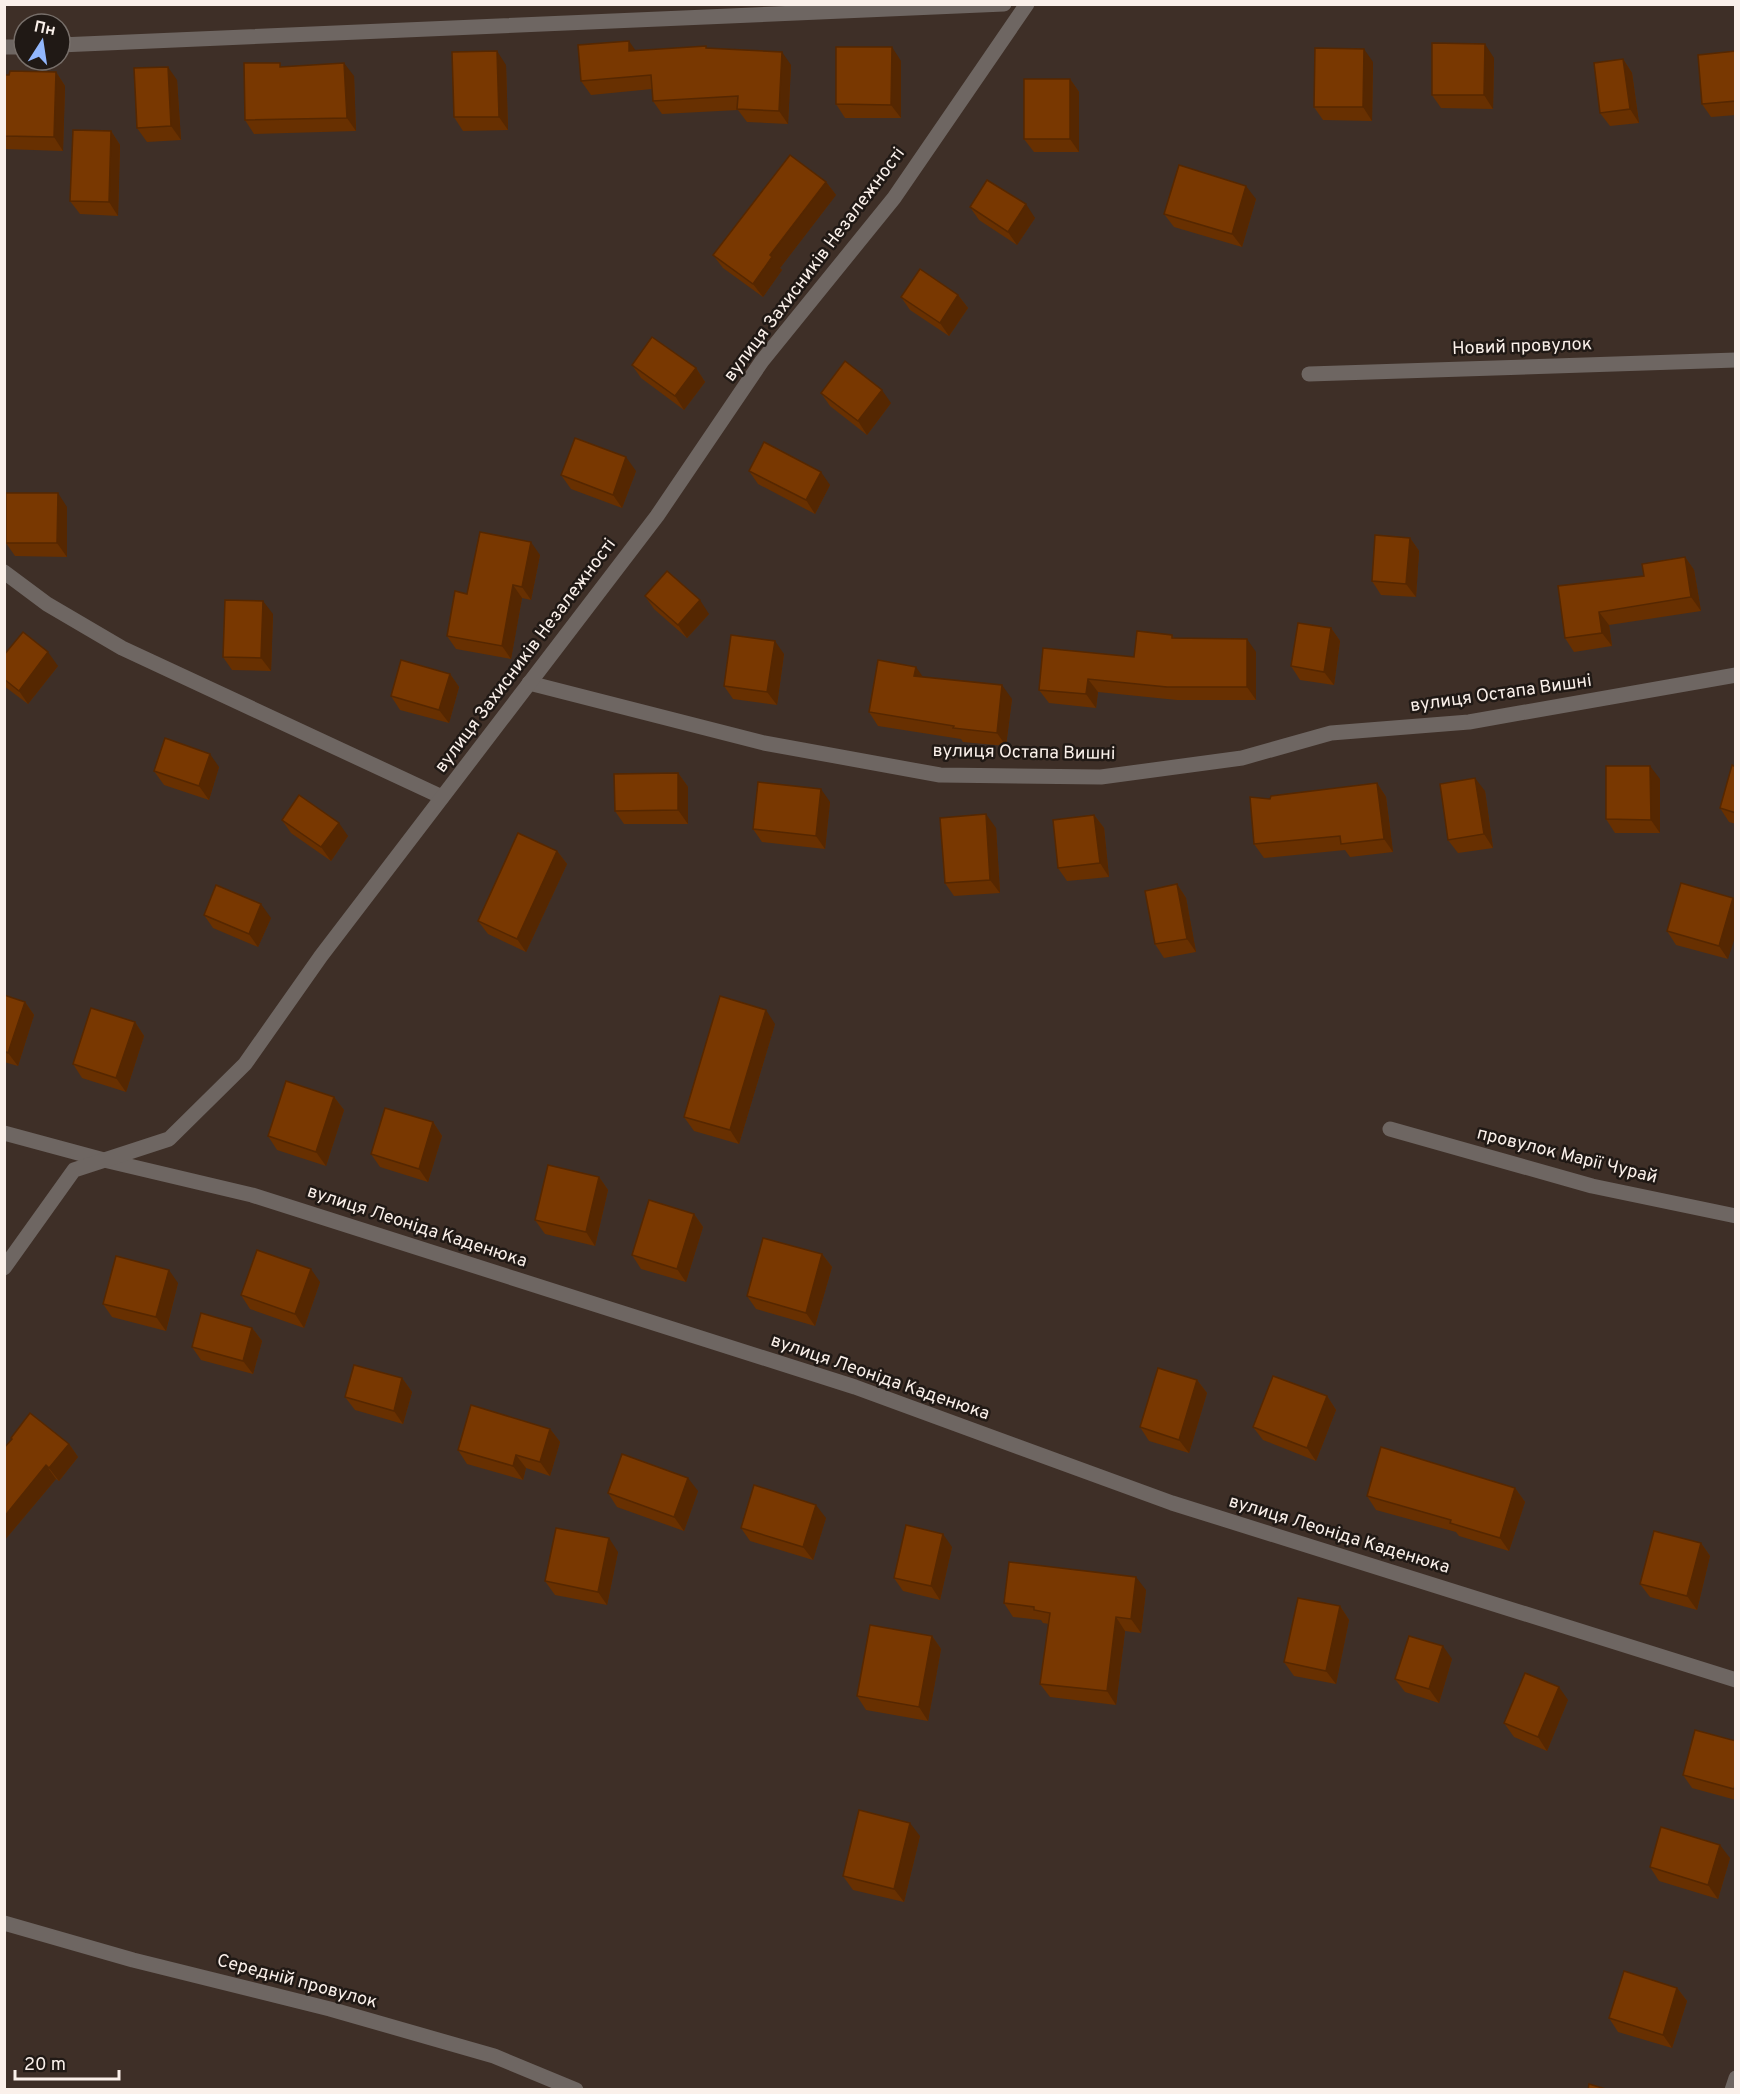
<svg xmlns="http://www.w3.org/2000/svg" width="1740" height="2094" font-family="Overpass,sans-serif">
  <rect width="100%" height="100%" fill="#3e2f27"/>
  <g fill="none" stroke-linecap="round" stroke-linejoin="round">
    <!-- minor -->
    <g stroke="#6e6662" stroke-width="15">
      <polyline points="60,45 1004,4"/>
      <polyline points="4,47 24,47"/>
      <polyline points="1309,374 1736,360"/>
      <polyline points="4,572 47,604 122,648 442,797"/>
      <polyline points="529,683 764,743 940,775 1101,777 1242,758 1331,733 1469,722 1736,675"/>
      <polyline points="1390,1129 1592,1186 1736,1216"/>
      <polyline points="4,1133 104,1160 252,1195 855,1387 1172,1503 1736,1680"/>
      <polyline points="4,1268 74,1170 169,1139 245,1064 321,956 657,516 762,361 894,198 1027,4"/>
      <polyline points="4,1923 133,1960 330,2009 494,2056 576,2090"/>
      <polyline points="1732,2090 1736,2078"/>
    </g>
  </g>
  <!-- wall -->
  <g fill="#683001">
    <polygon points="707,48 791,65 788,124 747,122 738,110 662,114 653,101 652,89 591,95 581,81 635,50"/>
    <polygon points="1736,51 1736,115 1711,117 1702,104"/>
    <polygon points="1494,58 1493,109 1441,108 1432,95"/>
    <polygon points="1623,59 1632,73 1639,123 1610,126 1600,113"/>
    <polygon points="901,61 901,118 845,118 836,104"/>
    <polygon points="1373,62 1372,121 1323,120 1314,107"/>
    <polygon points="506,65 508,130 463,131 454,117"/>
    <polygon points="283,66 354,76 356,131 254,134 245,120"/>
    <polygon points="56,72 65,86 63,151 4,149 4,75"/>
    <polygon points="1070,79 1079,92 1079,152 1034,152 1024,139"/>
    <polygon points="177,80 181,140 147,142 137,128"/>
    <polygon points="111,131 120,145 118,216 80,214 70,201"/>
    <polygon points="826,182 836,195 780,268 782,270 763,297 723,268 713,255"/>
    <polygon points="1256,199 1242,247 1174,227 1164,214"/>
    <polygon points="970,207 1035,218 1017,245 979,220"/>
    <polygon points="958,295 968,308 949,336 910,310 901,297"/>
    <polygon points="632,365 696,368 705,382 684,410 641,378"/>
    <polygon points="821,393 891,403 867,435 830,406"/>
    <polygon points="636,471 622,508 571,489 561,475"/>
    <polygon points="749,471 830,485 815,514 758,484"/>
    <polygon points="67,507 67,557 15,556 6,543"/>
    <polygon points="1410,538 1419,551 1416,597 1381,595 1372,581"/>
    <polygon points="540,555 531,600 522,598 511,659 456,649 447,636 467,594"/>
    <polygon points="1685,557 1694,570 1701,611 1609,625 1612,646 1574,652 1565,638 1644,576"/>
    <polygon points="645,596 709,614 687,638 654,609"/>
    <polygon points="273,614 271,671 232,670 223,657"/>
    <polygon points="1331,628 1340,641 1334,685 1300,680 1291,666"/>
    <polygon points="1172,635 1174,638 1256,652 1256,700 1177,700 1098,692 1096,708 1049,703 1039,690 1134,657"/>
    <polygon points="784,654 777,705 733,699 724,686"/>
    <polygon points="4,655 58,666 28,704 4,686"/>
    <polygon points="450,674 459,687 449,723 400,710 391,696"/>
    <polygon points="923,677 1012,699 1006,746 963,742 961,739 878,726 869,712"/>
    <polygon points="219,767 209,800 164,785 154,771"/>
    <polygon points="1736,767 1736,824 1729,822 1720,808"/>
    <polygon points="678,773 688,787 688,824 624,824 615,811"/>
    <polygon points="1660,779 1660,833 1615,833 1606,819"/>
    <polygon points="1377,783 1386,797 1393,852 1350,857 1345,850 1264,858 1254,844 1270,799"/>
    <polygon points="1485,791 1493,848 1458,853 1448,840"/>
    <polygon points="830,802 825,849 762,842 753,829"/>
    <polygon points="1094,815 1104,828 1109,877 1067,881 1058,868"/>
    <polygon points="282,820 348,836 331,861 291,833"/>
    <polygon points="996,828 1000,893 954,896 945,883"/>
    <polygon points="557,851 567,864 526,952 488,934 478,921"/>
    <polygon points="1681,883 1728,959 1676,945 1667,931"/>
    <polygon points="1177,884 1186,898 1196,952 1164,958 1155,944"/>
    <polygon points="204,915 271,918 258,947 213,928"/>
    <polygon points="4,995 25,1002 34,1015 18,1066 4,1062"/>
    <polygon points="135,1022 144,1036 126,1092 82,1078 73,1064"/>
    <polygon points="775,1024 739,1144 694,1131 684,1117"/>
    <polygon points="334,1097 344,1110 326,1166 277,1150 268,1136"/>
    <polygon points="433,1122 442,1136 428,1182 380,1167 371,1154"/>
    <polygon points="599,1177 608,1190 595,1246 545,1234 535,1220"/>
    <polygon points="694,1214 703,1227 686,1282 641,1269 632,1255"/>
    <polygon points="822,1254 832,1267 815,1326 756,1309 747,1296"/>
    <polygon points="320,1282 304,1328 250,1309 241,1295"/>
    <polygon points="178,1283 166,1331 112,1317 103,1304"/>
    <polygon points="252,1328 262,1341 253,1374 201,1360 192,1347"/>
    <polygon points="402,1378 412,1392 403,1424 355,1410 345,1397"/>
    <polygon points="1197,1380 1207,1393 1189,1453 1149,1441 1140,1427"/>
    <polygon points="1327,1396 1336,1410 1316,1461 1263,1440 1253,1427"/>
    <polygon points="550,1429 560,1442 550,1476 526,1468 523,1480 467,1464 458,1450"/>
    <polygon points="69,1444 78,1457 59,1481 56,1479 4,1541 4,1448"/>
    <polygon points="1515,1488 1525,1502 1509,1551 1459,1536 1456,1532 1376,1510 1367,1496"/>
    <polygon points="698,1491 684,1531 617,1507 608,1493"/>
    <polygon points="826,1518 813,1560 750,1541 741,1528"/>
    <polygon points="1701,1543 1710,1556 1697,1610 1650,1597 1640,1584"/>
    <polygon points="952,1547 940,1600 903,1591 894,1578"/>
    <polygon points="618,1552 607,1605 555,1595 545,1581"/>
    <polygon points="1146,1590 1141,1633 1125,1631 1116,1705 1050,1697 1040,1684 1049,1624 1043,1623 1041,1620 1013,1617 1004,1603"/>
    <polygon points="1340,1606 1349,1620 1336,1684 1294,1676 1284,1662"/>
    <polygon points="932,1636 941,1649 928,1721 866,1710 857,1696"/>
    <polygon points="1452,1659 1439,1703 1405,1692 1395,1679"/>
    <polygon points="1568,1700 1547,1751 1514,1737 1504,1723"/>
    <polygon points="1736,1741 1736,1800 1692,1788 1683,1775"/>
    <polygon points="920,1836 904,1902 853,1890 843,1876"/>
    <polygon points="1730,1858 1718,1899 1659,1881 1650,1867"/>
    <polygon points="1677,1988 1687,2001 1672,2048 1618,2032 1609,2018"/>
  </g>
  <!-- shaded-wall -->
  <g fill="#552701">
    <polygon points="629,41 638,54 629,51"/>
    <polygon points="1485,44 1494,58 1493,109 1484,95"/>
    <polygon points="892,47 901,61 901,118 891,105"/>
    <polygon points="1364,49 1373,62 1372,121 1363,107"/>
    <polygon points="497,51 506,65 508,130 499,117"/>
    <polygon points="782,52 791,65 788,124 779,111"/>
    <polygon points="1623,59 1632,73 1639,123 1630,109"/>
    <polygon points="344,63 354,76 356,131 347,118"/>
    <polygon points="168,67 177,80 181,140 171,126"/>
    <polygon points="56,72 65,86 63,151 54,137"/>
    <polygon points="1070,79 1079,92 1079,152 1070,139"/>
    <polygon points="111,131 120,145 118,216 109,202"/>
    <polygon points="826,182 836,195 780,268 782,270 763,297 753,284 770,255"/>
    <polygon points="1246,186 1256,199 1242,247 1232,234"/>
    <polygon points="1026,204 1035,218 1017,245 1008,232"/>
    <polygon points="958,295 968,308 949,336 940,323"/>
    <polygon points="696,368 705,382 684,410 675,396"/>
    <polygon points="882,390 891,403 867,435 858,421"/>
    <polygon points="626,457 636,471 622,508 613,495"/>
    <polygon points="821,472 830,485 815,514 806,500"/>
    <polygon points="58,493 67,507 67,557 57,543"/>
    <polygon points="1410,538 1419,551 1416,597 1406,584"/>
    <polygon points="531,542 540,555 531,600 522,587"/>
    <polygon points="1685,557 1694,570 1701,611 1691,597"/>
    <polygon points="513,585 522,598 511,659 502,646"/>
    <polygon points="700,600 709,614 687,638 678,625"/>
    <polygon points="263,601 273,614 271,671 261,658"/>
    <polygon points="1599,612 1609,625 1612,646 1602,633"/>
    <polygon points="1331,628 1340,641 1334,685 1324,672"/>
    <polygon points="1247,639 1256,652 1256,700 1247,687"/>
    <polygon points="775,641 784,654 777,705 767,692"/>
    <polygon points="48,652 58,666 28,704 19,691"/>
    <polygon points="916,667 925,680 914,676"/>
    <polygon points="450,674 459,687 449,723 439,710"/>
    <polygon points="1088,679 1098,692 1096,708 1086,694"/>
    <polygon points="1002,685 1012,699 1006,746 997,733"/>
    <polygon points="210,754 219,767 209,800 199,786"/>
    <polygon points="1650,766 1660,779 1660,833 1651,820"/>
    <polygon points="678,773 688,787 688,824 678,810"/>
    <polygon points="1475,778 1485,791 1493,848 1484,834"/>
    <polygon points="1377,783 1386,797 1393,852 1384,839"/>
    <polygon points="821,789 830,802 825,849 816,836"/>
    <polygon points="986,814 996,828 1000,893 990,880"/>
    <polygon points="1094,815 1104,828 1109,877 1100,863"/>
    <polygon points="339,823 348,836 331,861 321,847"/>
    <polygon points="557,851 567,864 526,952 517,939"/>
    <polygon points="1177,884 1186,898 1196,952 1187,939"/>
    <polygon points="1733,898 1736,902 1736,934 1728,959 1719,946"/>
    <polygon points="261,904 271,918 258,947 249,934"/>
    <polygon points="25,1002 34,1015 18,1066 8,1053"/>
    <polygon points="766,1010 775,1024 739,1144 730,1130"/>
    <polygon points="135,1022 144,1036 126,1092 116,1078"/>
    <polygon points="334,1097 344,1110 326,1166 316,1152"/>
    <polygon points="433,1122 442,1136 428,1182 419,1169"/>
    <polygon points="599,1177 608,1190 595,1246 586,1232"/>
    <polygon points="694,1214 703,1227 686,1282 677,1269"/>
    <polygon points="822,1254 832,1267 815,1326 806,1313"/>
    <polygon points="311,1269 320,1282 304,1328 295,1314"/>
    <polygon points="169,1270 178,1283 166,1331 156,1317"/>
    <polygon points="252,1328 262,1341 253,1374 243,1361"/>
    <polygon points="402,1378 412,1392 403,1424 394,1411"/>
    <polygon points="1197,1380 1207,1393 1189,1453 1179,1440"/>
    <polygon points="1327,1396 1336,1410 1316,1461 1307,1448"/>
    <polygon points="550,1429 560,1442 550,1476 540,1462"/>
    <polygon points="69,1444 78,1457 59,1481 49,1468"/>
    <polygon points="516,1455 526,1468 523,1480 513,1466"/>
    <polygon points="46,1465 56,1479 4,1541 4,1517"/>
    <polygon points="688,1478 698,1491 684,1531 674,1517"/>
    <polygon points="1515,1488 1525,1502 1509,1551 1500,1538"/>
    <polygon points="816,1505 826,1518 813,1560 803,1547"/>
    <polygon points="943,1534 952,1547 940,1600 931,1586"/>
    <polygon points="609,1538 618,1552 607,1605 598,1592"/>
    <polygon points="1701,1543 1710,1556 1697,1610 1687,1596"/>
    <polygon points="1136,1577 1146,1590 1141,1633 1131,1619"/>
    <polygon points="1340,1606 1349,1620 1336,1684 1326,1671"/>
    <polygon points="1116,1617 1125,1631 1116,1705 1107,1691"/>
    <polygon points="932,1636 941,1649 928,1721 919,1707"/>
    <polygon points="1443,1646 1452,1659 1439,1703 1429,1689"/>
    <polygon points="1559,1687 1568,1700 1547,1751 1538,1737"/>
    <polygon points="910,1823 920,1836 904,1902 894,1889"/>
    <polygon points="1720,1845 1730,1858 1718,1899 1708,1885"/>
    <polygon points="1677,1988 1687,2001 1672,2048 1663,2035"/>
  </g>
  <!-- building -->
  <g fill="#793801" stroke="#552701" stroke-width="1.5">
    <polygon points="629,41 629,51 706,46 706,48 782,52 779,111 737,109 738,96 653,101 651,75 581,81 578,45"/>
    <polygon points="1432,43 1485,44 1484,95 1432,95"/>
    <polygon points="836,47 892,47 891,105 836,104"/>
    <polygon points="1315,48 1364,49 1363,107 1314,107"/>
    <polygon points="497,51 499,117 454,117 452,52"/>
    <polygon points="1736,51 1736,101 1702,104 1698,55"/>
    <polygon points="1623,59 1630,109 1600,113 1594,63"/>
    <polygon points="244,63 280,63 280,67 344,63 347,118 245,120"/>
    <polygon points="168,67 171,126 137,128 134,68"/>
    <polygon points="10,71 56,72 54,137 4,136 4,75 9,75"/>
    <rect x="1024" y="79" width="46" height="60"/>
    <polygon points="73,130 111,131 109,202 70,201"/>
    <polygon points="790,155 826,182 770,255 772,257 753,284 713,255"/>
    <polygon points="1179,165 1246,186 1232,234 1164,214"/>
    <polygon points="987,180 1026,204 1008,232 970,207"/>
    <polygon points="920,269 958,295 940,323 901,297"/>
    <polygon points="652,337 696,368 675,396 632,365"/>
    <polygon points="845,361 882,390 858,421 821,393"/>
    <polygon points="575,438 626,457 613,495 561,475"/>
    <polygon points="764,442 821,472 806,500 749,471"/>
    <polygon points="6,493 58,493 57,543 6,543"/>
    <polygon points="480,532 531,542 522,587 513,585 502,646 447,636 455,591 467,594"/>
    <polygon points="1375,535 1410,538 1406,584 1372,581"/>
    <polygon points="1685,557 1691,597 1599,612 1602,633 1565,638 1558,586 1644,576 1642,564"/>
    <polygon points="667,571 700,600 678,625 645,596"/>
    <polygon points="225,600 263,601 261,658 223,657"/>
    <polygon points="1298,623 1331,628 1324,672 1291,666"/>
    <polygon points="1137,631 1172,635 1172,638 1247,639 1247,687 1167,687 1088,679 1086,694 1039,690 1043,648 1134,657"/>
    <polygon points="23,632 48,652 19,691 4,679 4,655"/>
    <polygon points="731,635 775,641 767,692 724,686"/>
    <polygon points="401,660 450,674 439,710 391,696"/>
    <polygon points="878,660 916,667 914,676 1002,685 997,733 953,728 954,726 869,712"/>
    <polygon points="165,738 210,754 199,786 154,771"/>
    <polygon points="1732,765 1736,767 1736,813 1720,808"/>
    <polygon points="1606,766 1650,766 1651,820 1606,819"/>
    <polygon points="678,773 678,810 615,811 614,774"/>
    <polygon points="1475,778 1484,834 1448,840 1440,784"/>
    <polygon points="758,782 821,789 816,836 753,829"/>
    <polygon points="1377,783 1384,839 1341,844 1340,836 1254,844 1250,797 1270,799 1271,796"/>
    <polygon points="299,795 339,823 321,847 282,820"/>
    <polygon points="986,814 990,880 945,883 940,818"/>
    <polygon points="1094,815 1100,863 1058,868 1053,820"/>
    <polygon points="518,833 557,851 517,939 478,921"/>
    <polygon points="1681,883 1733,898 1719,946 1667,931"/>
    <polygon points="1177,884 1187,939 1155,944 1145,891"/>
    <polygon points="216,885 261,904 249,934 204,915"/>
    <polygon points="4,995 25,1002 8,1053 4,1051"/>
    <polygon points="720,996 766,1010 730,1130 684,1117"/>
    <polygon points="91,1008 135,1022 116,1078 73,1064"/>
    <polygon points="286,1081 334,1097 316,1152 268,1136"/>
    <polygon points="385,1108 433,1122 419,1169 371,1154"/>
    <polygon points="548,1165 599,1177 586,1232 535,1220"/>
    <polygon points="649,1200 694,1214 677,1269 632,1255"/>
    <polygon points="763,1238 822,1254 806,1313 747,1296"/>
    <polygon points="257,1250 311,1269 295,1314 241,1295"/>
    <polygon points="116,1256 169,1270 156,1317 103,1304"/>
    <polygon points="201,1313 252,1328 243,1361 192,1347"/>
    <polygon points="354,1365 402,1378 394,1411 345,1397"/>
    <polygon points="1158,1368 1197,1380 1179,1440 1140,1427"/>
    <polygon points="1273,1376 1327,1396 1307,1448 1253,1427"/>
    <polygon points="471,1405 550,1429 540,1462 516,1455 513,1466 458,1450"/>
    <polygon points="30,1413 69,1444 49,1468 46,1465 4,1517 4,1448 12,1439 11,1438"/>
    <polygon points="1381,1447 1515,1488 1500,1538 1450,1523 1451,1520 1367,1496"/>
    <polygon points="622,1454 688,1478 674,1517 608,1493"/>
    <polygon points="754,1485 816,1505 803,1547 741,1528"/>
    <polygon points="906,1525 943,1534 931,1586 894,1578"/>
    <polygon points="556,1528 609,1538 598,1592 545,1581"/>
    <polygon points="1654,1531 1701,1543 1687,1596 1640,1584"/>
    <polygon points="1009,1562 1136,1577 1131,1619 1116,1617 1107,1691 1040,1684 1050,1613 1034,1610 1034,1607 1004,1603"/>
    <polygon points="1298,1598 1340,1606 1326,1671 1284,1662"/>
    <polygon points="870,1625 932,1636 919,1707 857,1696"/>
    <polygon points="1409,1636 1443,1646 1429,1689 1395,1679"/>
    <polygon points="1525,1673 1559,1687 1538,1737 1504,1723"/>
    <polygon points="1695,1730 1736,1741 1736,1782 1734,1789 1683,1775"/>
    <polygon points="859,1810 910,1823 894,1889 843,1876"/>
    <polygon points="1661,1827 1720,1845 1708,1885 1650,1867"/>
    <polygon points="1624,1971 1677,1988 1663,2035 1609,2018"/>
    <polygon points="1589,2084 1609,2090 1588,2090"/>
  </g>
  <g text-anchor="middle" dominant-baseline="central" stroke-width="5" stroke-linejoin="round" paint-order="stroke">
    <!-- street labels -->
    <g font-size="18" fill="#faf0ea" stroke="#201915">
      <text transform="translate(815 265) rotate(-53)">вулиця Захисників Незалежності</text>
      <text transform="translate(1522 347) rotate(-2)">Новий провулок</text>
      <text transform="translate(526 656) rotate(-53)">вулиця Захисників Незалежності</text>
      <text transform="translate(1501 694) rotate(-8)">вулиця Остапа Вишні</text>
      <text transform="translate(1024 753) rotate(1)">вулиця Остапа Вишні</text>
      <text transform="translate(1567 1156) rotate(14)">провулок Марії Чурай</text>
      <text transform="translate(417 1227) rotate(18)">вулиця Леоніда Каденюка</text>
      <text transform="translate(880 1378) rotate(19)">вулиця Леоніда Каденюка</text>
      <text transform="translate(1339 1535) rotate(17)">вулиця Леоніда Каденюка</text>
      <text transform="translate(297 1982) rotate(15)">Середній провулок</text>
    </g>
  </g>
  <!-- border -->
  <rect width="1740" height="2094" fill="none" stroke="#faf0ea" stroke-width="12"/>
  <!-- north arrow -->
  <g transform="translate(42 42) rotate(12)"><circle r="28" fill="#201915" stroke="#776f6a" stroke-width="1.5"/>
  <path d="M0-4.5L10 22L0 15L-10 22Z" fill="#92b7fd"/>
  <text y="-9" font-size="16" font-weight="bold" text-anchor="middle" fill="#faf0ea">Пн</text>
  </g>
  <!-- scale -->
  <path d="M15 2070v9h104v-9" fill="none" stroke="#faf0ea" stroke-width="3"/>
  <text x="24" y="2070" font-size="18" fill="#faf0ea" stroke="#201915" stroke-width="4.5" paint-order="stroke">20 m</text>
</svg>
